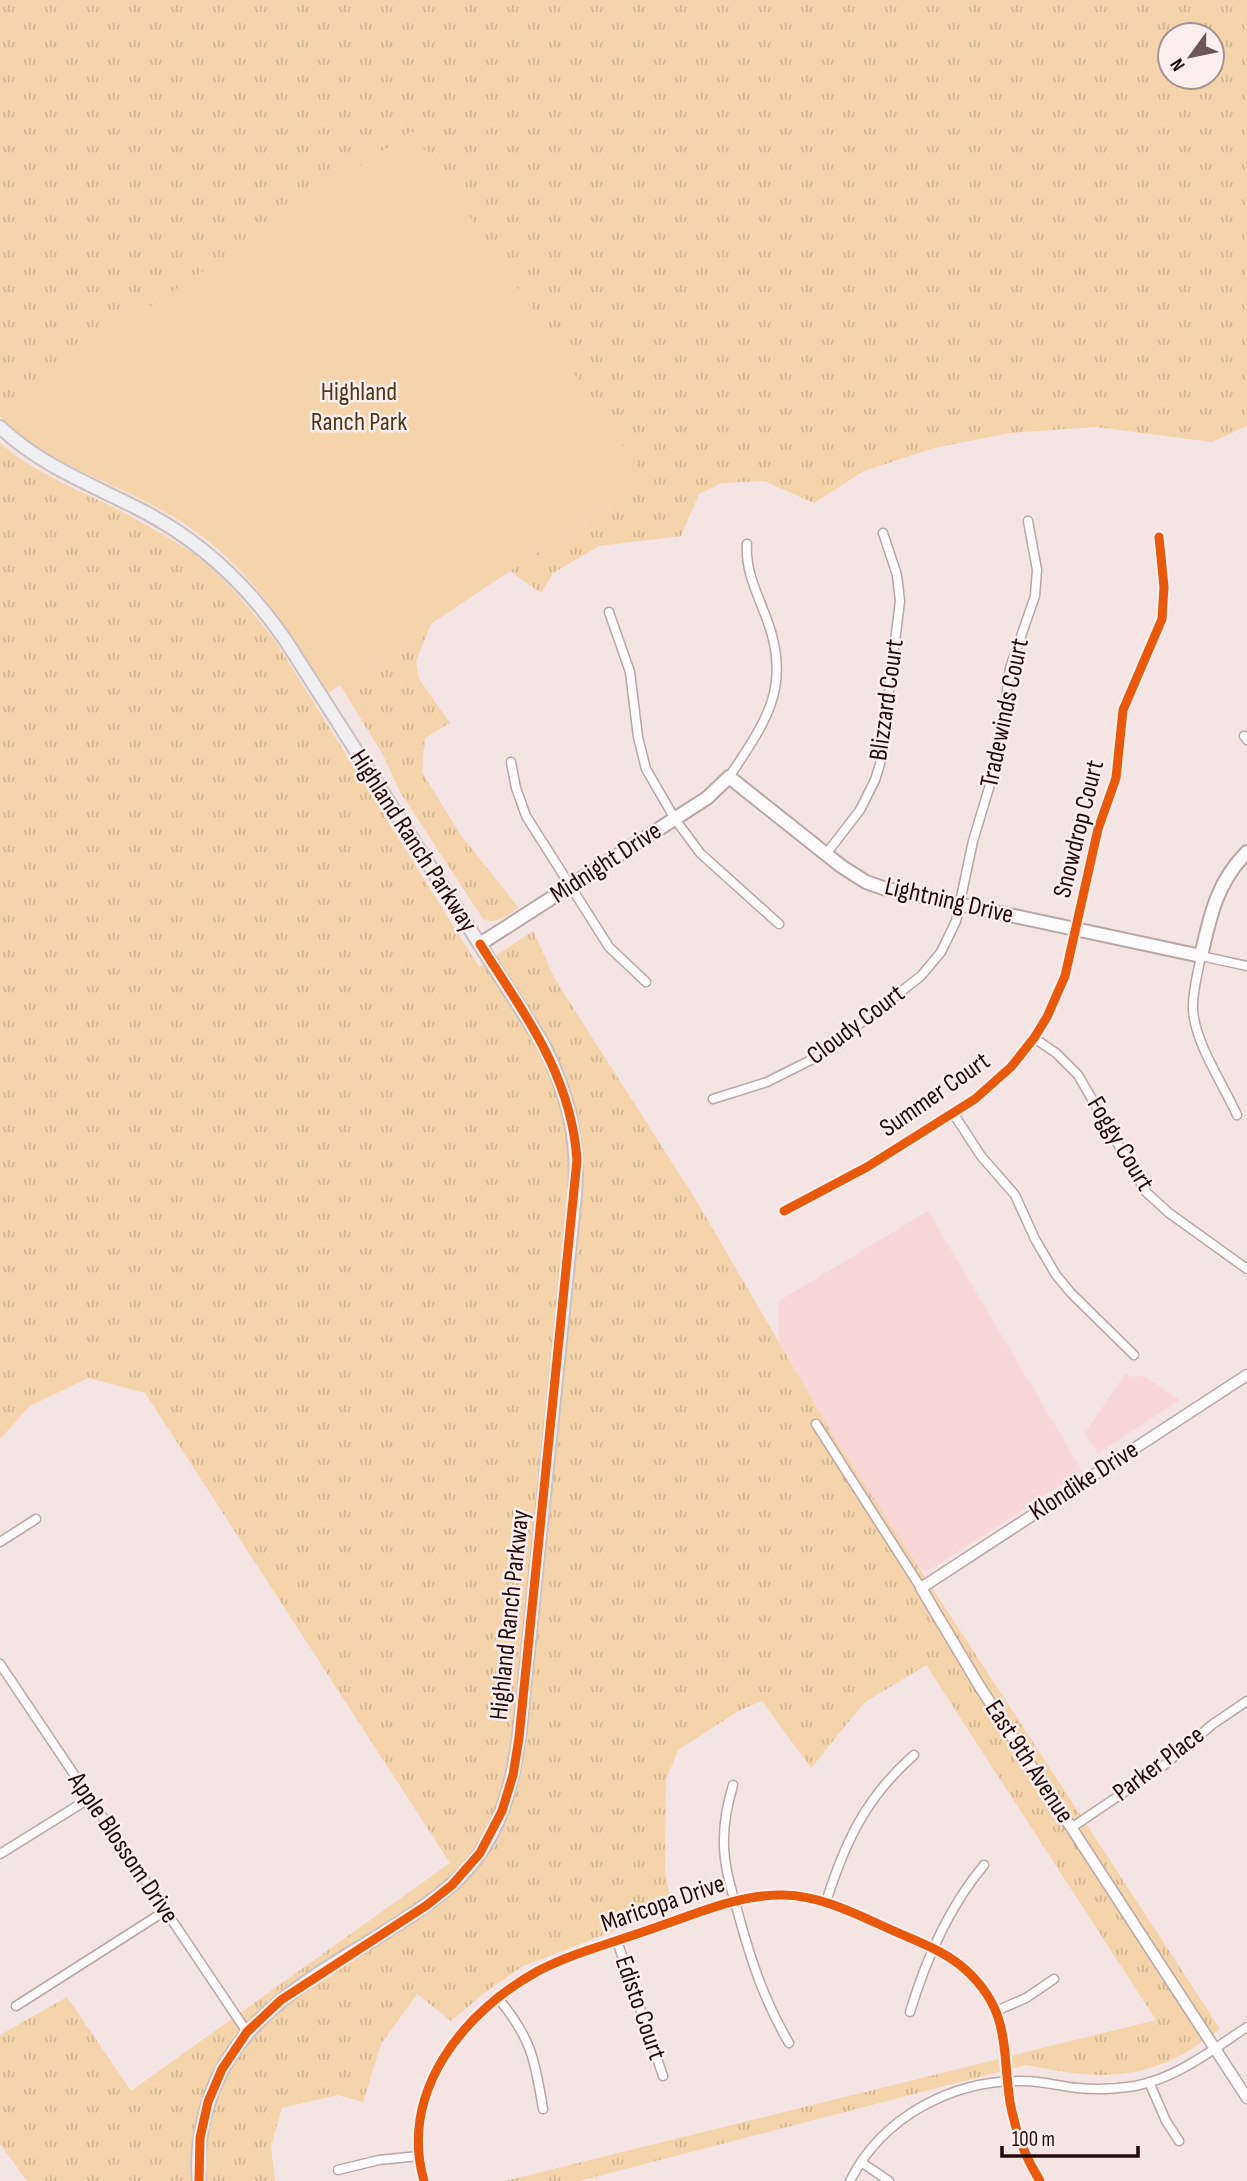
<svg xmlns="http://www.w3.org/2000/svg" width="1247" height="2181" font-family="'Sofia Sans Condensed',sans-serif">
  <defs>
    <pattern id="grass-tufts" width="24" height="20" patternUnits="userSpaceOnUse" patternTransform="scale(1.75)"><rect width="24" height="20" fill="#f5d4ab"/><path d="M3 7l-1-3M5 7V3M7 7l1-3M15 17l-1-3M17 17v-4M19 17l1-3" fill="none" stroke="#d2b592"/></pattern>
  </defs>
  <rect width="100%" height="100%" fill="#f4e4e4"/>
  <!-- built -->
  <g fill="#f9d7d7">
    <polygon points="928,1211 1082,1471 930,1570 925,1571 920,1567 918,1569 837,1442 779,1346 779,1301"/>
    <polygon points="1125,1374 1132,1377 1143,1376 1180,1400 1098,1453 1085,1433"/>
  </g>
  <!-- grass -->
  <g fill="url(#grass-tufts)" fill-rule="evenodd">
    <path d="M0 0H1247V426L1212 442 1096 427 1010 433 934 448 864 471 814 503 764 481 722 483 699 494 681 536 599 546 553 573 541 593 510 571 615 501 310 665C267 597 229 546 156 507 103 478 42 460 0 416ZM1170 35H1212V77H1170Z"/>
    <path d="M0 443C41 479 93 494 139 521 157 531 177 542 194 554 225 577 250 609 274 639L479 967 533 931 556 981 696 1200 837 1442 1220 2029C1204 2040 1187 2054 1169 2061 1117 2083 1079 2075 1026 2065L579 2181H505L1156 2020 926 1665 864 1703 811 1768 762 1701 740 1710 678 1750 666 1780 665 1873 673 1908 521 1967 487 1991 451 2021 417 1994 381 2044 363 2102 338 2095 282 2108 271 2146 275 2181H27L0 2144V2035L67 1997 131 2091 450 1863 145 1393 88 1378 30 1406 0 1439Z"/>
    <path d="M431 624 416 661 419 679 450 723 425 738 422 772 460 834 519 908C507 915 497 925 483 919L400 792 383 755 340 685Z"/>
  </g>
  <!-- green -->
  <path fill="#f5d4ab" d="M412 131 646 480 328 693C278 613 242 553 156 507 104 478 42 460 0 416V407Z"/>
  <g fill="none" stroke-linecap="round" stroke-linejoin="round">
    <defs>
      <g id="minor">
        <polyline points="609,612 630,672 638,737 646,769 675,819 700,853 779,924"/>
        <polyline points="1244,736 1247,740"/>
        <polyline points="511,762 516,788 526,816 609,947 646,982"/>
        <path d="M729 777C766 722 793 685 766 617 757 593 745 570 747 544"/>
        <polyline points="826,854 860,810 875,780 880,764 900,601 897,575 883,533"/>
        <polyline points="1034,1038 1056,1053 1078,1075 1146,1192 1169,1213 1247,1269"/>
        <polyline points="713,1099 767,1082 817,1057 921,976 941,952 956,921 973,841 998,758 1010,668 1035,596 1037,570 1028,521"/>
        <polyline points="953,1113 981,1156 1015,1195 1035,1239 1056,1275 1071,1293 1134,1355"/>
        <path d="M1237 1115C1223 1084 1195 1043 1193 1010 1192 992 1198 973 1201 956L1247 966"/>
        <polyline points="784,1211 867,1167 975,1099 1011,1067 1034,1038 1047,1017 1065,976 1098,829 1116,778 1123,710 1162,619 1164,587 1159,537"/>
        <polyline points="816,1424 921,1588"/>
        <polyline points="0,1542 36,1519"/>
        <polyline points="0,1664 247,2032"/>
        <path d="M733 1785C728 1802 724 1820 724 1838 723 1864 731 1888 738 1913 751 1961 764 2000 789 2043"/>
        <polyline points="1071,1828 1163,1766 1213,1724 1247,1701"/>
        <polyline points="0,1854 90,1798"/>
        <path d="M826 1902C845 1842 866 1797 914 1755"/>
        <polyline points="617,1941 663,2076"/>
        <path d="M498 1998C531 2038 535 2059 543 2109"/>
        <polyline points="16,2006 165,1911"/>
        <polyline points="996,2011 1026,1998 1054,1979"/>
        <path d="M910 2012C926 1959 948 1908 984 1865"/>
        <polyline points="1149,2082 1166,2121 1179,2141"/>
        <polyline points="861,2162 889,2181"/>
        <polyline points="338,2170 379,2160 419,2156"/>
        <path d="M424 2181C399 2092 463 2012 538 1971 575 1952 618 1941 657 1927 698 1913 740 1894 784 1895 823 1896 858 1915 894 1931 919 1942 947 1952 967 1971 1011 2012 1002 2050 1010 2102 1015 2130 1025 2157 1040 2181"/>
        <path d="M850 2181C882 2117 953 2079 1024 2081 1042 2081 1059 2086 1077 2088 1096 2090 1116 2089 1135 2086 1177 2078 1212 2050 1247 2027"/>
      </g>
      <polyline id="tertiary" points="1247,1375 921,1588 980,1687 1247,2098"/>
      <path id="secondary" d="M480 944 707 798 729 777 841 866 866 882 883 888 1201 956C1210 916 1217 882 1247 852"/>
      <path id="primary" d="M0 427C40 465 90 484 139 509 200 540 247 584 286 641L542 1042C568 1092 579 1139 575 1195L519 1738C512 1784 502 1828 471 1865 452 1888 426 1905 401 1922 330 1968 243 2008 212 2092 202 2120 196 2151 199 2181"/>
    </defs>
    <!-- minor casing -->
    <use href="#minor" stroke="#baa6a6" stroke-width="11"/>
    <!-- tertiary casing -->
    <use href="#tertiary" stroke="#baa6a6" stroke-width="13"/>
    <!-- secondary casing -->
    <use href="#secondary" stroke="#baa6a6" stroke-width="16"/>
    <!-- primary casing -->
    <use href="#primary" stroke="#cbc0c0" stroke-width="16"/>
    <!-- minor -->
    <use href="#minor" stroke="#fdfbfb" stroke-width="8"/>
    <!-- tertiary -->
    <use href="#tertiary" stroke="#fdfbfb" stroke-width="10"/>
    <!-- secondary -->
    <use href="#secondary" stroke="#fdfbfb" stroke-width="12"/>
    <!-- primary -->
    <use href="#primary" stroke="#f0f0f3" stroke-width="12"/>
    <defs>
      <g id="cycleway">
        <polyline points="784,1211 867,1167 975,1099 1011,1067 1034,1038 1047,1017 1065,976 1098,829 1116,778 1123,710 1162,619 1164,587 1159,537"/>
        <path d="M199 2181 200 2138 208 2102 222 2069 247 2032 281 2000 427 1905 452 1885 480 1853 502 1811 513 1775 519 1738 577 1160C571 1074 524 1014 480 944"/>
        <path d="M424 2181C399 2092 463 2012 538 1971 575 1952 618 1941 657 1927 698 1913 740 1894 784 1895 823 1896 858 1915 894 1931 919 1942 947 1952 967 1971 1011 2012 1002 2050 1010 2102 1015 2130 1025 2157 1040 2181"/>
      </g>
    </defs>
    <!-- cycleway casing -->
    <use href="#cycleway" stroke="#feeeee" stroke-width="13"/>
    <!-- cycleway -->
    <use href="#cycleway" stroke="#e8590c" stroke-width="9"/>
  </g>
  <g text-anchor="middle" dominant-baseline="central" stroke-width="5" stroke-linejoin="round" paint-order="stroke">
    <!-- park labels -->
    <g font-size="26" fill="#4c3816" stroke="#feeeee">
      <text x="359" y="392">Highland<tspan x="359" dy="30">Ranch Park</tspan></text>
    </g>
    <!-- street labels -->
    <g font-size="26" fill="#230b0c" stroke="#feeeee">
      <text transform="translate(887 700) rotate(-82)">Blizzard Court</text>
      <text transform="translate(1005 713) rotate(-78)">Tradewinds Court</text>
      <text transform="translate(1079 829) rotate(-76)">Snowdrop Court</text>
      <text transform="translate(413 841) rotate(57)">Highland Ranch Parkway</text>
      <text transform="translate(606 863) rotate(-33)">Midnight Drive</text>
      <text transform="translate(949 901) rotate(13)">Lightning Drive</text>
      <text transform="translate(856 1025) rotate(-37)">Cloudy Court</text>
      <text transform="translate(935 1095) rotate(-35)">Summer Court</text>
      <text transform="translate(1120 1144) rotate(59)">Foggy Court</text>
      <text transform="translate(1084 1481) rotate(-33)">Klondike Drive</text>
      <text transform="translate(510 1615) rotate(-84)">Highland Ranch Parkway</text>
      <text transform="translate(1029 1762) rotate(57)">East 9th Avenue</text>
      <text transform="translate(1159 1764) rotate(-37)">Parker Place</text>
      <text transform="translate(123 1848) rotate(56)">Apple Blossom Drive</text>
      <text transform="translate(663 1904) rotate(-19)">Maricopa Drive</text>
      <text transform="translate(640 2008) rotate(71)">Edisto Court</text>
    </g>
  </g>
  <!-- north arrow -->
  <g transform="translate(1191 56) rotate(237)"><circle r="33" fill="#feeeee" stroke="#a69394" stroke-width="2"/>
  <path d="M0-5L12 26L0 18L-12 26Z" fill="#6c5758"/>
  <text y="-10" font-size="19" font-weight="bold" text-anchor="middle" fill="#230b0c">N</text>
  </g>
  <!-- scale -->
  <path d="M1002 2146v10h136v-10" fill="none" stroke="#230b0c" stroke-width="3.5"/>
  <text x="1012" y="2146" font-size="21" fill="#230b0c" stroke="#feeeee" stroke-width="5" paint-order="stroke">100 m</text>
</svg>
